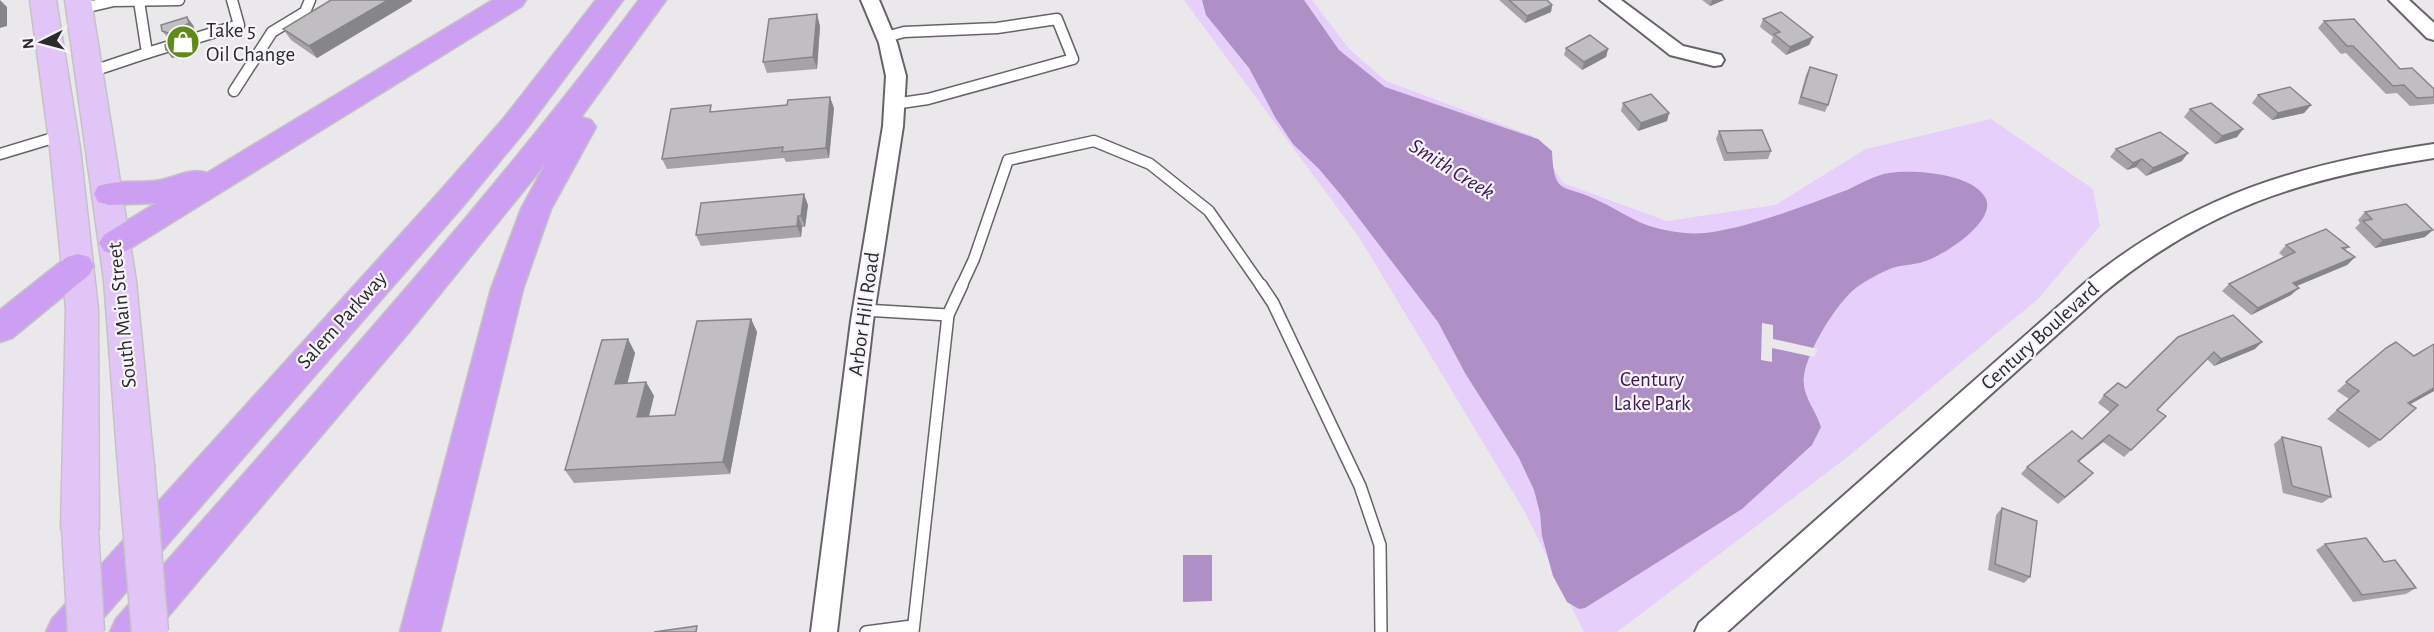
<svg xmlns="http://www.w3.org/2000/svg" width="2434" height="632" font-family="'Alegreya Sans',sans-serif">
  <rect width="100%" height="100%" fill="#eae8eb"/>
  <!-- green -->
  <polygon fill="#e6cffa" points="1184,0 1312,0 1349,49 1386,81 1533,136 1563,183 1667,221 1775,205 1866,149 1991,119 2093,189 2100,226 2038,299 1850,455 1617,632 1584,632 1525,512 1359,237"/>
  <!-- water -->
  <g fill="#ae90c6">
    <path d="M1202 0H1304L1339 50 1385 87 1538 139 1552 151C1554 198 1564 183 1597 200 1611 206 1624 215 1637 221 1658 231 1691 236 1713 232 1756 225 1806 205 1847 190 1860 184 1875 175 1889 173 1912 169 1975 173 1986 199 1996 223 1939 259 1919 263 1910 265 1901 265 1892 268 1880 273 1867 280 1857 287 1837 302 1807 351 1804 376 1801 395 1816 410 1821 427L1812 445 1742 509 1585 608 1579 609 1567 602 1553 576 1542 536 1540 513 1534 490 1519 458 1465 373 1438 322 1341 195 1319 169 1293 144 1275 117 1249 68 1206 15Z"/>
    <polygon points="1183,555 1212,555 1212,601 1183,602"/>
  </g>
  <!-- pier -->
  <polygon fill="#eae8eb" points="1762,323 1773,325 1773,339 1818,349 1814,357 1772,348 1772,362 1761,360"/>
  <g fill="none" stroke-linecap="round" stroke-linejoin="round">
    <defs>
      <g id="lane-far1">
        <polyline points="79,9 114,1 179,0"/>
        <polyline points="886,37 904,32 997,28 1057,19 1073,59 928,99 894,104"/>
        <polyline points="196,38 239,25 232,0"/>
        <polyline points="147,53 170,46"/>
        <polyline points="90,72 147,53 139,1"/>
        <polyline points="234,91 272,32 305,12 310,0"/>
        <polyline points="0,154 63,135"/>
        <polyline points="961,287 974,259 1008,160 1094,141 1150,164 1209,211 1262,287"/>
      </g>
      <g id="lane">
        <polyline points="1261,285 1273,303 1360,486 1380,545 1381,632"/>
        <polyline points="864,310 948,315"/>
        <polyline points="866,632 912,626"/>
        <polyline points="913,632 948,315 962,285"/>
      </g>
      <g id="street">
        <polygon points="861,0 879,0 897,43 906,76 903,126 873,321 837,632 811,632 851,321 883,126 886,76 879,43"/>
        <polygon points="1600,0 1621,0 1683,46 1721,55 1724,60 1721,65 1714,66 1670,55"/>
        <polygon points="2389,0 2409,0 2434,23 2434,40 2427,38"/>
        <path d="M2434 144V158C2302 178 2206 208 2102 294L1727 632H1695L1699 623 2086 282C2194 195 2299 164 2434 144Z"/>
      </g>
      <g id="primary">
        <polygon points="30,0 56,0 80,148 98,309 99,528 93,540 80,544 67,540 61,528 66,309 50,148"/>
        <polygon points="65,0 91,0 136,281 154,466 149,477 136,481 123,477 118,466 104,281"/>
      </g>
      <g id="highway">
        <path d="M493 0H526L522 6 126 251 115 255 104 251 99 243 104 235 156 203 109 205 98 202 94 194 98 186C117 180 136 183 155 181 173 179 190 167 207 173Z"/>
        <polygon points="596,0 623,0 524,132 463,206 91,632 46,632 52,619 441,190 504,118"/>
        <path d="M639 0H666L581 117 591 120 596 127 551 209 523 289 440 632H400L491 289 521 209 546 163 410 331 155 632H110L116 619C294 415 477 217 639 0Z"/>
        <polygon points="78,254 89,257 94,266 89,275 12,338 0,342 0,310 67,257"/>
      </g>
    </defs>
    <!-- lane-far1 casing -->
    <use href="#lane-far1" stroke="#666468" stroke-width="13"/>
    <!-- lane casing -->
    <use href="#lane" stroke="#666468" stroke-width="14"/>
    <!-- street casing -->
    <use href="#street" stroke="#666468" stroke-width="4"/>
    <!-- primary casing -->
    <use href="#primary" stroke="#c4c3c4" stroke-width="3"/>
    <!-- highway casing -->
    <use href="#highway" stroke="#c4c3c4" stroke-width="3"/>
    <!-- lane-far1 -->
    <use href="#lane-far1" stroke="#fff" stroke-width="10"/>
    <!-- lane -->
    <use href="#lane" stroke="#fff" stroke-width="11"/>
    <!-- street -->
    <use href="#street" fill="#fff" fill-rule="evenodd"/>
    <!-- primary -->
    <use href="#primary" fill="#e1c5f7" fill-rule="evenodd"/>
    <!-- highway -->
    <use href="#highway" fill="#cd9ff2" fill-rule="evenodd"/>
    <defs>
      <g id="primary-bridge">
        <polyline points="136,466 150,632"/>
        <polyline points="80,528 86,632"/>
      </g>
    </defs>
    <!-- primary-bridge casing -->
    <use href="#primary-bridge" stroke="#c4c3c4" stroke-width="39" stroke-linecap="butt"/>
    <!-- primary-bridge -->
    <use href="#primary-bridge" stroke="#e1c5f7" stroke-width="36"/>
  </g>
  <!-- wall -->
  <g fill="#a5a3a6">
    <polygon points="331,0 412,0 412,1 317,58 291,40 283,29"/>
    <polygon points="1499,0 1547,0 1552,5 1551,12 1525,23"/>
    <polygon points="1702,0 1724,0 1710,6"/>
    <polygon points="1763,19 1813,37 1809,45 1786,55 1771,42 1773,37 1760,27"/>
    <polygon points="2324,21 2400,69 2434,97 2434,104 2410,106 2397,93 2386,94 2346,53 2341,54 2318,28"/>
    <polygon points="193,25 195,31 190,34 190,37 192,37 198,45 199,49 172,58 169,43 170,39 169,39 162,31"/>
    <polygon points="820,26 817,69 767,73 763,62"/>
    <polygon points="1566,48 1608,49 1606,57 1582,70 1564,55"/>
    <polygon points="1810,67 1828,105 1825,112 1798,104 1806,75"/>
    <polygon points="2258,95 2311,105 2304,113 2272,120 2252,103"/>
    <polygon points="1623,103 1669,113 1667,121 1638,131 1621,111"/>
    <polygon points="834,108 829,158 786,162 784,158 667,169 662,159 714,112"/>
    <polygon points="2190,109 2243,129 2237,137 2215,144 2184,117"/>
    <polygon points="1719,131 1771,151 1768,159 1724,161 1716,139"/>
    <polygon points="2116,149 2182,161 2146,176 2136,167 2127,170 2110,157"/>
    <polygon points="808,205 805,227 802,227 801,237 701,246 696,235"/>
    <polygon points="2365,212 2425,237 2375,248 2355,228 2360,223 2358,220"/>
    <polygon points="2286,245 2349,247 2345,250 2355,257 2347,265 2296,286 2291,295 2251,315 2222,291 2229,284 2284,257 2279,253"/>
    <polygon points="751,319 757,332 730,474 574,483 565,470 628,339 635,353 627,383 646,382 654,396 649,417 675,415"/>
    <polygon points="2178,337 2255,349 2214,366 2207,359 2157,410 2166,416 2124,457 2103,442 2079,461 2087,480 2058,504 2021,474 2027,467 2082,439 2110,412 2098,403 2104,395 2126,388"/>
    <polygon points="2434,344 2434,391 2410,404 2380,440 2369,448 2327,419 2349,399 2337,391 2386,348 2414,356"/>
    <polygon points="2282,437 2331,497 2322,503 2283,493 2274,444"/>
    <polygon points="2002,508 2030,577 2024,583 1988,570 1996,515"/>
    <polygon points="2325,544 2384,562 2416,588 2406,594 2353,602 2316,550"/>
  </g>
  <!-- shaded-wall -->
  <g fill="#868587">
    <polygon points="0,0 7,7 7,26 0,28"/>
    <polygon points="388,0 412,0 412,1 317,58 309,46"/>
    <polygon points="1712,0 1724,0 1710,6"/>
    <polygon points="1552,5 1551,12 1525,23 1527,16"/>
    <polygon points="817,14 820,26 817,69 813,57"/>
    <polygon points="187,17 193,25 195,31 190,34 189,39 192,37 198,45 199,49 172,58 166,50 183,32"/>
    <polygon points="1813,37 1809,45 1786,55 1790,47"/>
    <polygon points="1608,49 1606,57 1582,70 1584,62"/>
    <polygon points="830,97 834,108 829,158 826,148"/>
    <polygon points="2311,105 2304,113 2272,120 2278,113"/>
    <polygon points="1669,113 1667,121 1638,131 1641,123"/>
    <polygon points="2243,129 2237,137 2215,144 2222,136"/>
    <polygon points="2188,153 2182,161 2146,176 2153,168"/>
    <polygon points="2142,159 2136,167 2127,170 2133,163"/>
    <polygon points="804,194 808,205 805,227 801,216"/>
    <polygon points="798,216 802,227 801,237 797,226"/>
    <polygon points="2433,230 2425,237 2375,248 2383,240"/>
    <polygon points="2355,257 2347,265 2285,291 2293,283"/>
    <polygon points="2299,288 2291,295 2251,315 2258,308"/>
    <polygon points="751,319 757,332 730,474 723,462"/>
    <polygon points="628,339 635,353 624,397 615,384"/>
    <polygon points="2262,342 2255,349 2214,366 2221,359"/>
    <polygon points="646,382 654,396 645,430 637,417"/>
    <polygon points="2434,388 2434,391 2398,411 2408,403"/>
    <polygon points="2109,435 2103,442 2071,468 2078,461"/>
  </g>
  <!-- building -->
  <g fill="#c0bec1" stroke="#868587" stroke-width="1.5">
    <polygon points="331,0 388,0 309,46 283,29"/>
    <polygon points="1509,0 1547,0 1552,5 1527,16"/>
    <polygon points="1781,12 1813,37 1790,47 1774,34 1780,32 1763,19"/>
    <polygon points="817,14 813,57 763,62 769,19"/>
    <polygon points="187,17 189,23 184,26 183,32 185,36 192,37 193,41 166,50 165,45 169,43 171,37 168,33 162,31 161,25"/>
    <polygon points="2354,19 2400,69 2412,68 2434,89 2434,97 2417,98 2404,85 2393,86 2353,46 2347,46 2324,21"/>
    <polygon points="1590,35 1608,49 1584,62 1566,48"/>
    <polygon points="1810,67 1837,75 1828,105 1801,97"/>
    <polygon points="2290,87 2311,105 2278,113 2258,95"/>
    <polygon points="1651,94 1669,113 1641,123 1623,103"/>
    <polygon points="830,97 826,148 782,152 783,147 662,159 671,109 711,105 710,112 787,105 788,100"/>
    <polygon points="2211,103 2243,129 2222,136 2190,109"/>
    <polygon points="1762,130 1771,151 1727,153 1719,131"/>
    <polygon points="2160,132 2188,153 2153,168 2142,159 2133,163 2116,149"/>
    <polygon points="804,194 801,216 798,216 797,226 696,235 701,203"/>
    <polygon points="2406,204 2433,230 2383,240 2363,221 2372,219 2365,212"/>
    <polygon points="2326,229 2349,247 2342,248 2355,257 2293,283 2299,288 2258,308 2229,284 2295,252 2286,245"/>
    <polygon points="2233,315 2262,342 2221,359 2214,352 2157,410 2166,416 2131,450 2109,435 2078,461 2093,473 2065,497 2027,467 2072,431 2082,439 2118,405 2104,395 2118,383 2126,388 2178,337"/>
    <polygon points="751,319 723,462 565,470 602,340 628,339 615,384 646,382 637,417 675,415 697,321"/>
    <polygon points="2396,342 2414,356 2434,344 2434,388 2408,403 2416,408 2380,440 2337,410 2359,391 2346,382 2386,348"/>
    <polygon points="2282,437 2321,447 2331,497 2292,486"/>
    <polygon points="2002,508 2037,521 2030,577 1995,564"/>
    <polygon points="2366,538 2384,562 2395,560 2416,588 2362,595 2325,544"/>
    <polygon points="697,626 696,632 654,632"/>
  </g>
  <!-- icons -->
  <defs>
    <symbol id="shop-disc" viewBox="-11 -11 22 22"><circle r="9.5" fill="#608b1b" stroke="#f7f5f9"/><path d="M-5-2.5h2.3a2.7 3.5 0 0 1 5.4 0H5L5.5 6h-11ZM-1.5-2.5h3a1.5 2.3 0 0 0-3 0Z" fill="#fff"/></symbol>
  </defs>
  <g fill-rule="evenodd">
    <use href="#shop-disc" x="164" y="23" width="38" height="38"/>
  </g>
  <g text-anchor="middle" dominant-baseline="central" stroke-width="4.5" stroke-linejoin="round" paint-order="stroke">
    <!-- poi labels -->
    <g font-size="21" fill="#2b2a2c" stroke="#f7f5f9" text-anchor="start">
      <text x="206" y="30">Take 5<tspan x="206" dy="24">Oil Change</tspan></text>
    </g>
    <!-- street labels -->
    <g font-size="21" fill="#2b2a2c" stroke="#f7f5f9">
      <text transform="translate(864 314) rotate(-82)">Arbor Hill Road</text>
      <text transform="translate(122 315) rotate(-96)">South Main Street</text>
      <text transform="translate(342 320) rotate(-48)">Salem Parkway</text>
      <text transform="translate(2040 336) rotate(-42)">Century Boulevard</text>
    </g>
    <!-- park labels -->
    <g font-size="21" fill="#3f1758" stroke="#f7f5f9">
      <text x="1652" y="379">Century<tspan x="1652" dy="24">Lake Park</tspan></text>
    </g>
    <!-- water labels -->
    <g font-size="22" font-style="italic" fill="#3e1657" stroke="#f7f5f9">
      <text transform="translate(1452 169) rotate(32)">Smith Creek</text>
    </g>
  </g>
  <!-- north arrow -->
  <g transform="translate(42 42) rotate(264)" stroke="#f7f5f9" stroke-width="4.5" paint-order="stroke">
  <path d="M0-4.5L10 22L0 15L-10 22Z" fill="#2b2a2c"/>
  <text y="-9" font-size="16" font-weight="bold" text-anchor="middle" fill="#2b2a2c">N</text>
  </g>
</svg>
